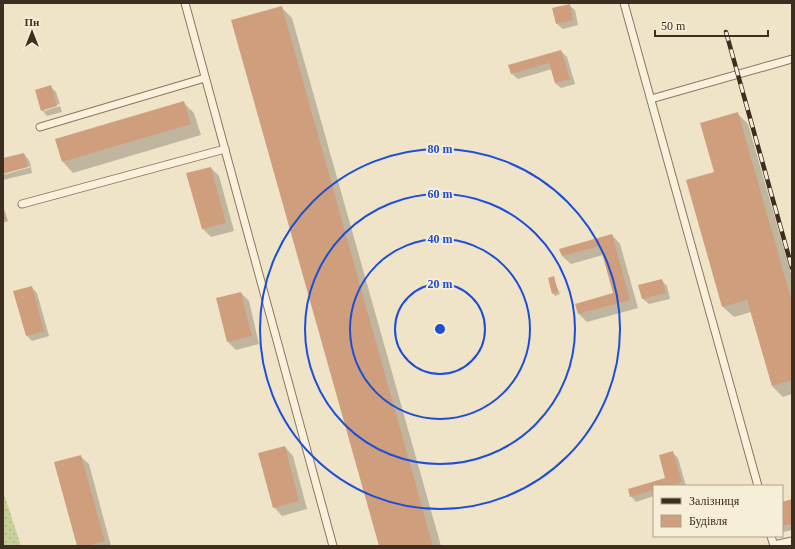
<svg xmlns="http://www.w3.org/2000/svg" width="795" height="549" font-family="Georgia,serif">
  <defs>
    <pattern id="grass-dots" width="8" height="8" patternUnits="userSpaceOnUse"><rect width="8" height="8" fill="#c9cf9b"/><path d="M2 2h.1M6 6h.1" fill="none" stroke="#aeb285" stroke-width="1.8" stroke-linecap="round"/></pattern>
  </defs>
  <rect width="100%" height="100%" fill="#f0e4c8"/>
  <!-- grass -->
  <polygon fill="url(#grass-dots)" points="3,491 21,546 3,546"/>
  <!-- shadow -->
  <g fill="#0003">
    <polygon points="569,5 575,10 578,25 563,29 557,24"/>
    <polygon points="281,7 292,18 441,546 380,546"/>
    <polygon points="561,51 567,57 575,84 561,88 555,83 552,69 518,79 512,74"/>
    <polygon points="51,87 56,92 60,104 44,109 44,111 60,106 62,112 47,116 42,110"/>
    <polygon points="183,102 194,113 201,135 73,173 63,162"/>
    <polygon points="737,113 748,124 792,277 792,394 783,397 772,386 751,312 734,317 723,307 687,181 715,173"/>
    <polygon points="24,154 29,160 31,166 3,173 3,159"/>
    <polygon points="31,167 32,173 3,180 3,175"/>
    <polygon points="211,168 219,176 234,231 211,237 203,229 187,174"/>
    <polygon points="3,205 8,221 3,223"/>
    <polygon points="612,235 620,244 638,308 587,322 579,314 576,305 614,294 603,255 571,264 562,256"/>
    <polygon points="553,278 560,294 555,296 553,293"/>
    <polygon points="661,280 667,286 670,299 649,304 643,299 640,286"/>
    <polygon points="31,287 37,293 49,336 32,341 26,335"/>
    <polygon points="241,293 249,301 259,344 236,350 228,342"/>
    <polygon points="285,447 293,456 307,509 282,516 274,507"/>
    <polygon points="672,452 678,458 686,486 654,486 654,496 636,502 631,496 666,478"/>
    <polygon points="80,456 89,464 111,546 78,546"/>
    <polygon points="792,501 792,530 784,532 782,530 782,503"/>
  </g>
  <!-- building -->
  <g fill="#cf9f7d">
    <polygon points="570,4 573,20 556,24 552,8"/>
    <polygon points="282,6 433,546 379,546 231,20"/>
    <polygon points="561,50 570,79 555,83 549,63 511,74 508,65"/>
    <polygon points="51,85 57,106 41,111 35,90"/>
    <polygon points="184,101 191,124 62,162 55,139"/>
    <polygon points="738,112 792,302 792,380 772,386 747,300 722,307 686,180 714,172 700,123"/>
    <polygon points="24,153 28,167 3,174 3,158"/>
    <polygon points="211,167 226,223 202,229 186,173"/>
    <polygon points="3,208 6,219 3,220"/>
    <polygon points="612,234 630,300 578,314 575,304 613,293 600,246 562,256 559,249"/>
    <polygon points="554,276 558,292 552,294 548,278"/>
    <polygon points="662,279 666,293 642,299 638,285"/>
    <polygon points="32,286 44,331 26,336 13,291"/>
    <polygon points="241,292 252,336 227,342 216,298"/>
    <polygon points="285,446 299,501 273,508 258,453"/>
    <polygon points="673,451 682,482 666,486 654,486 654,490 630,497 628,489 665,478 659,455"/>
    <polygon points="81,455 105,541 87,546 77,546 54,462"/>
    <polygon points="792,499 792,524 782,526 782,502"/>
  </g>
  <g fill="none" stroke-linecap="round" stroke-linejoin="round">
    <defs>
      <g id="lane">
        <polyline points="185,3 333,546"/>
        <polyline points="624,3 758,486"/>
        <polyline points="651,99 792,59"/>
        <polyline points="40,127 205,78"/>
        <polyline points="22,204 225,149"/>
        <polyline points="771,536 774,546"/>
        <polyline points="774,545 792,541"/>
      </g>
    </defs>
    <!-- lane casing -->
    <use href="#lane" stroke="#8d765c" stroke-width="9"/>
    <!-- lane -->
    <use href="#lane" stroke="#faf1dc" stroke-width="7"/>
    <defs>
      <polyline id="rail" points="726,32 792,268"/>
    </defs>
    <!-- rail casing -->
    <use href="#rail" stroke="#3d2e20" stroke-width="4.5"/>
    <!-- rail -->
    <use href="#rail" stroke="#f7eed8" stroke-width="3" stroke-dasharray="9" stroke-linecap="butt"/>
  </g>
  <!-- distance rings -->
  <g fill="none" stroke="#1d4ed8" stroke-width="2">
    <circle cx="440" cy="329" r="45"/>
    <circle cx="440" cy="329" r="90"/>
    <circle cx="440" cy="329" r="135"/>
    <circle cx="440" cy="329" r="180"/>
  </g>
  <circle cx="440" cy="329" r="6" fill="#1d4ed8" stroke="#f7eed8" stroke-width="2"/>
  <g font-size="12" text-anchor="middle" font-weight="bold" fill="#1d4ed8" stroke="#f7eed8" stroke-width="4" stroke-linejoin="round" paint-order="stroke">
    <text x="440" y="153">80 m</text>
    <text x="440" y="198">60 m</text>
    <text x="440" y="243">40 m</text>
    <text x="440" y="288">20 m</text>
  </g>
  <!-- border -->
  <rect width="795" height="549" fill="none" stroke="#3d2e20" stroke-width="8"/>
  <!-- legend -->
  <rect x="653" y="485" width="130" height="52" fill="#f7eed8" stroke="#ada18e"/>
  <rect x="661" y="498" width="20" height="6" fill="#3d2e20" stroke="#ada18e"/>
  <text x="689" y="505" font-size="12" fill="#3d2e20">Залізниця</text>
  <rect x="661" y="515" width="20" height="12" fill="#cf9f7d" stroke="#ada18e"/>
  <text x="689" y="525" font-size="12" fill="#3d2e20">Будівля</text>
  <!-- north arrow -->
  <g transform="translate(32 32)" stroke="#f7eed8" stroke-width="3" paint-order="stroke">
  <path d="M0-3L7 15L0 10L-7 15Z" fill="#3d2e20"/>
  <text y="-6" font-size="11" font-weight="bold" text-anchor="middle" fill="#3d2e20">Пн</text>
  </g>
  <!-- scale -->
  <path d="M655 30v6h113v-6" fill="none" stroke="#3d2e20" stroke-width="2"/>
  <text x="661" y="30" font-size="12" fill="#3d2e20" stroke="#f7eed8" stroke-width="3" paint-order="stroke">50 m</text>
</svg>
